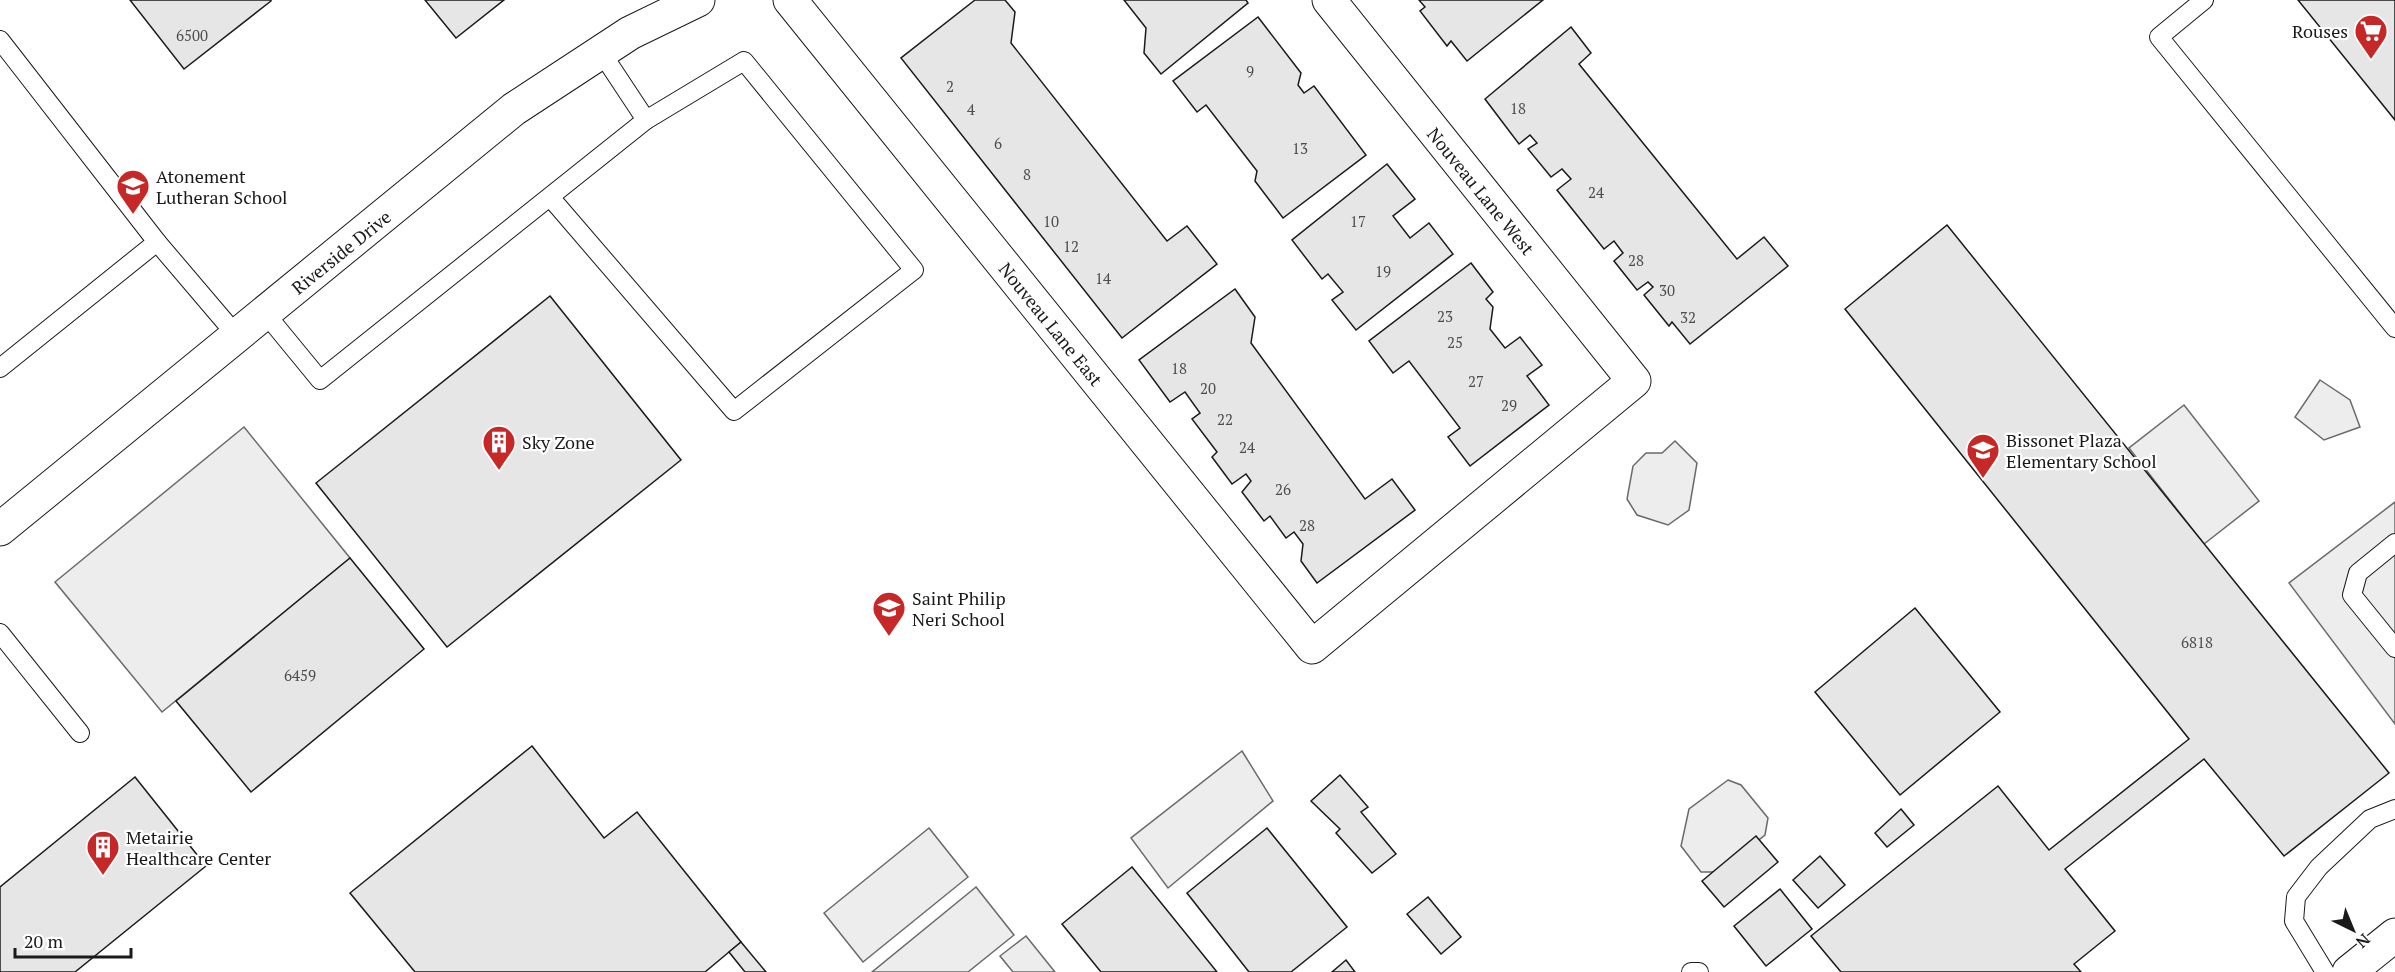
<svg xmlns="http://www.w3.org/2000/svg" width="2395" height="972" font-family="'PT Serif',serif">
  <rect width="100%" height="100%" fill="#fff"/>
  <!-- built -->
  <g fill="#ededed" stroke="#6a6a6a" stroke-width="1.5">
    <polygon points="2320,380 2350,400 2360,427 2324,440 2295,417"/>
    <polygon points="2184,405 2259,501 2204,544 2129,448"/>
    <polygon points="244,427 350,558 162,712 55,582"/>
    <polygon points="1675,441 1697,463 1689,510 1668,525 1637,515 1627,499 1633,466 1646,453 1662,453"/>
    <polygon points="2395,502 2395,724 2289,583"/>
    <polygon points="1242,751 1273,801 1168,888 1131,838"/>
    <polygon points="1728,780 1741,785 1768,818 1765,835 1718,872 1701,872 1681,846 1689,809"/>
    <polygon points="929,828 968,877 863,962 824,913"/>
    <polygon points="976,887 1014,935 968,972 872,972"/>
    <polygon points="1026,936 1055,972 1013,972 1000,956"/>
  </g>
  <!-- building -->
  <g fill="#e6e6e6" stroke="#1a1a1a" stroke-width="1.5">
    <polygon points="130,0 271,0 271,1 184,69"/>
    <polygon points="425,0 504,0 456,38"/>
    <polygon points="975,0 1005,0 1015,12 1011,43 1167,241 1187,226 1217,264 1122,338 901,58"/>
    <polygon points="1124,0 1246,0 1248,3 1161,74 1144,53 1146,28"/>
    <polygon points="1419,0 1543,0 1467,61 1451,41 1447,46 1420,11 1425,7"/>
    <polygon points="2298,0 2395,0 2395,120"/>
    <polygon points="1258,17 1301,73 1298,85 1304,93 1314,86 1366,155 1283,218 1255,181 1257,171 1206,105 1197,112 1173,81"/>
    <polygon points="1571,27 1591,53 1579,64 1737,259 1764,237 1788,266 1690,344 1672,322 1669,326 1644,295 1653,287 1648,282 1637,290 1614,261 1623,253 1614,241 1604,249 1557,190 1571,179 1562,169 1551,177 1528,149 1537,143 1530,135 1519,144 1485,99"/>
    <polygon points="1387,164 1415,199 1393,216 1410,238 1429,223 1453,254 1356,330 1332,300 1343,292 1328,274 1322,279 1292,240"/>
    <polygon points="1947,225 2389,773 2284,856 2204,759 2065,869 2115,931 2074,964 2081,972 1841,972 1811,936 1998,786 2049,850 2189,739 1845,309"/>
    <polygon points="1471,263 1493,292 1486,299 1493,307 1490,329 1505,348 1520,337 1542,365 1527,376 1549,405 1470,466 1448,437 1460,428 1409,361 1393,373 1369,341"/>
    <polygon points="1235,289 1255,317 1251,343 1365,499 1392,479 1415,510 1317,583 1301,561 1303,544 1294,532 1286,538 1270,516 1264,521 1242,492 1251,481 1246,474 1232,484 1212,457 1217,452 1192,419 1200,413 1185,392 1170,402 1139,360"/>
    <polygon points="550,296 681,460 447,647 316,483"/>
    <polygon points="350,558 424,649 251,792 176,701"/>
    <polygon points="1915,608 2000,712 1900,795 1815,692"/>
    <polygon points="532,746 604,838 637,812 741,942 705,972 415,972 350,893"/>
    <polygon points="1340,775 1368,807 1361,812 1396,854 1372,873 1336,833 1340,829 1311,801"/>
    <polygon points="135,777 206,866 75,972 0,972 0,887"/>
    <polygon points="1901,809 1914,825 1887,847 1875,833"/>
    <polygon points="1267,828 1347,927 1291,972 1249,972 1187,893"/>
    <polygon points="1756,836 1778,862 1724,907 1702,881"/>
    <polygon points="1820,856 1845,885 1818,908 1793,880"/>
    <polygon points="1132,867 1217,972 1101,972 1062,924"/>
    <polygon points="1780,889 1812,929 1766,966 1734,926"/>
    <polygon points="1428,897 1461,937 1441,954 1407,914"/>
    <polygon points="741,942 766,972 745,972 729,952"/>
    <polygon points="1346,960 1355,972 1332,972"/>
  </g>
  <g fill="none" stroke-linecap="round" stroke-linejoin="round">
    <defs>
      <g id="service">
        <polyline points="2204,0 2159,37 2395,328"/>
        <polyline points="0,40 157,242 237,336"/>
        <polyline points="601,52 646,120"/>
        <polyline points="265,313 320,380 646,120 744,61 914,270 734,411 550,197"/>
        <polyline points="0,368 157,242"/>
        <polyline points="2395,543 2358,573 2352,595 2395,648"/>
        <polyline points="0,633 80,733"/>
        <polyline points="1691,972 1699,972"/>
        <polyline points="2325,972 2294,921 2296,897 2319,867 2370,819 2395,809"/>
      </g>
      <g id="minor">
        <polyline points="790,0 1312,647 1634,381 1329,0"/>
        <polyline points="0,529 514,109 630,33 698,0"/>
        <polyline points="2349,972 2395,935"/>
      </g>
    </defs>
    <!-- service casing -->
    <use href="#service" stroke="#1a1a1a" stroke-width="20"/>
    <!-- minor casing -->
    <use href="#minor" stroke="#1a1a1a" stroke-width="35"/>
    <!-- service -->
    <use href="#service" stroke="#fff" stroke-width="18"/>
    <!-- minor -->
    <use href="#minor" stroke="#fff" stroke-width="33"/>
  </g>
  <!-- icons -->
  <defs>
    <symbol id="supermarket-pin" viewBox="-11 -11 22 30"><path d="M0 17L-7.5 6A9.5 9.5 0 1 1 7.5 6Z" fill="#c62828" stroke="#fff"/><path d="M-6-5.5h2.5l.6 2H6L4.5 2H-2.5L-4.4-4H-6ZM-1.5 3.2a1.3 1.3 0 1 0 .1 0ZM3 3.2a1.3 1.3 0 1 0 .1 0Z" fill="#fff"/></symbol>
    <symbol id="school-pin" viewBox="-11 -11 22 30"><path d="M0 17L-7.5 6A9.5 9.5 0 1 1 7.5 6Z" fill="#c62828" stroke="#fff"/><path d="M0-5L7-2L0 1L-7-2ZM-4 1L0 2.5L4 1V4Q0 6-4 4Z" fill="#fff"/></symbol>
    <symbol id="building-pin" viewBox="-11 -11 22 30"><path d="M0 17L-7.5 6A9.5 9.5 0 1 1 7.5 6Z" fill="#c62828" stroke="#fff"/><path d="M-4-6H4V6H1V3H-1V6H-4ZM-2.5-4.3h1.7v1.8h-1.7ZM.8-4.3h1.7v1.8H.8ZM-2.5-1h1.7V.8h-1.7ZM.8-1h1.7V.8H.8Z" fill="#fff"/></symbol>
  </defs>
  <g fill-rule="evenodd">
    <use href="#supermarket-pin" x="2352" y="12" width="38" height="52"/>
    <use href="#school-pin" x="114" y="167" width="38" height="52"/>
    <use href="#building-pin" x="480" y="423" width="38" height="52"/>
    <use href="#school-pin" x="1964" y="431" width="38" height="52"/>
    <use href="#school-pin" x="870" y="589" width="38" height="52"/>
    <use href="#building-pin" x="84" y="828" width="38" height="52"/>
  </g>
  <g text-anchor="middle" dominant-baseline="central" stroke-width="4.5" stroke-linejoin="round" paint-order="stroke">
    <!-- number labels -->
    <g font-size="15" fill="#4d4d4d">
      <text x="192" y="35">6500</text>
      <text x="1250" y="71">9</text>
      <text x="950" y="86">2</text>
      <text x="1518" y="108">18</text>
      <text x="971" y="109">4</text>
      <text x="998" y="143">6</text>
      <text x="1300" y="148">13</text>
      <text x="1027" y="174">8</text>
      <text x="1596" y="192">24</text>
      <text x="1051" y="221">10</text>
      <text x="1358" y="221">17</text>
      <text x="1071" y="246">12</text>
      <text x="1636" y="260">28</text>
      <text x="1383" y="271">19</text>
      <text x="1103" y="278">14</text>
      <text x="1667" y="290">30</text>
      <text x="1445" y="316">23</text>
      <text x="1688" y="317">32</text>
      <text x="1455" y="342">25</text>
      <text x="1179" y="368">18</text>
      <text x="1476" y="381">27</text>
      <text x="1208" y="388">20</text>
      <text x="1509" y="405">29</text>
      <text x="1225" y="419">22</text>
      <text x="1247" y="447">24</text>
      <text x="1283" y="489">26</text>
      <text x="1307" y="525">28</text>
      <text x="2197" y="642">6818</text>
      <text x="300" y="675">6459</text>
    </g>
    <!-- poi labels -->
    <g font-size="18" fill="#1a1a1a" stroke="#fff" text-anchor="start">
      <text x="2348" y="31" text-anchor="end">Rouses</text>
      <text x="156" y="176">Atonement<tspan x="156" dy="21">Lutheran School</tspan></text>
      <text x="2006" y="440">Bissonet Plaza<tspan x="2006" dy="21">Elementary School</tspan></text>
      <text x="522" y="442">Sky Zone</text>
      <text x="912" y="598">Saint Philip<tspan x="912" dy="21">Neri School</tspan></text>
      <text x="126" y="837">Metairie<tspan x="126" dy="21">Healthcare Center</tspan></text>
    </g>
    <!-- street labels -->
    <g font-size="18" fill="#1a1a1a" stroke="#fff">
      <text transform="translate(1481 191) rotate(51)">Nouveau Lane West</text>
      <text transform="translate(341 252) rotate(-39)">Riverside Drive</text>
      <text transform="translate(1051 324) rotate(51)">Nouveau Lane East</text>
    </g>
  </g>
  <!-- north arrow -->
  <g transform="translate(2353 930) rotate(137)" stroke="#ffffff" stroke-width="4.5" paint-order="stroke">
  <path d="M0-4.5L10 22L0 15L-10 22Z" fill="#1a1a1a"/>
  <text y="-9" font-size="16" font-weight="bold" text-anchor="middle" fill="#1a1a1a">N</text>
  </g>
  <!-- scale -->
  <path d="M15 948v9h116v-9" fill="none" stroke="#1a1a1a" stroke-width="3"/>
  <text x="24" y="948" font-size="18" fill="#1a1a1a" stroke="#ffffff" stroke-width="4.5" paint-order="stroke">20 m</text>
</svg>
